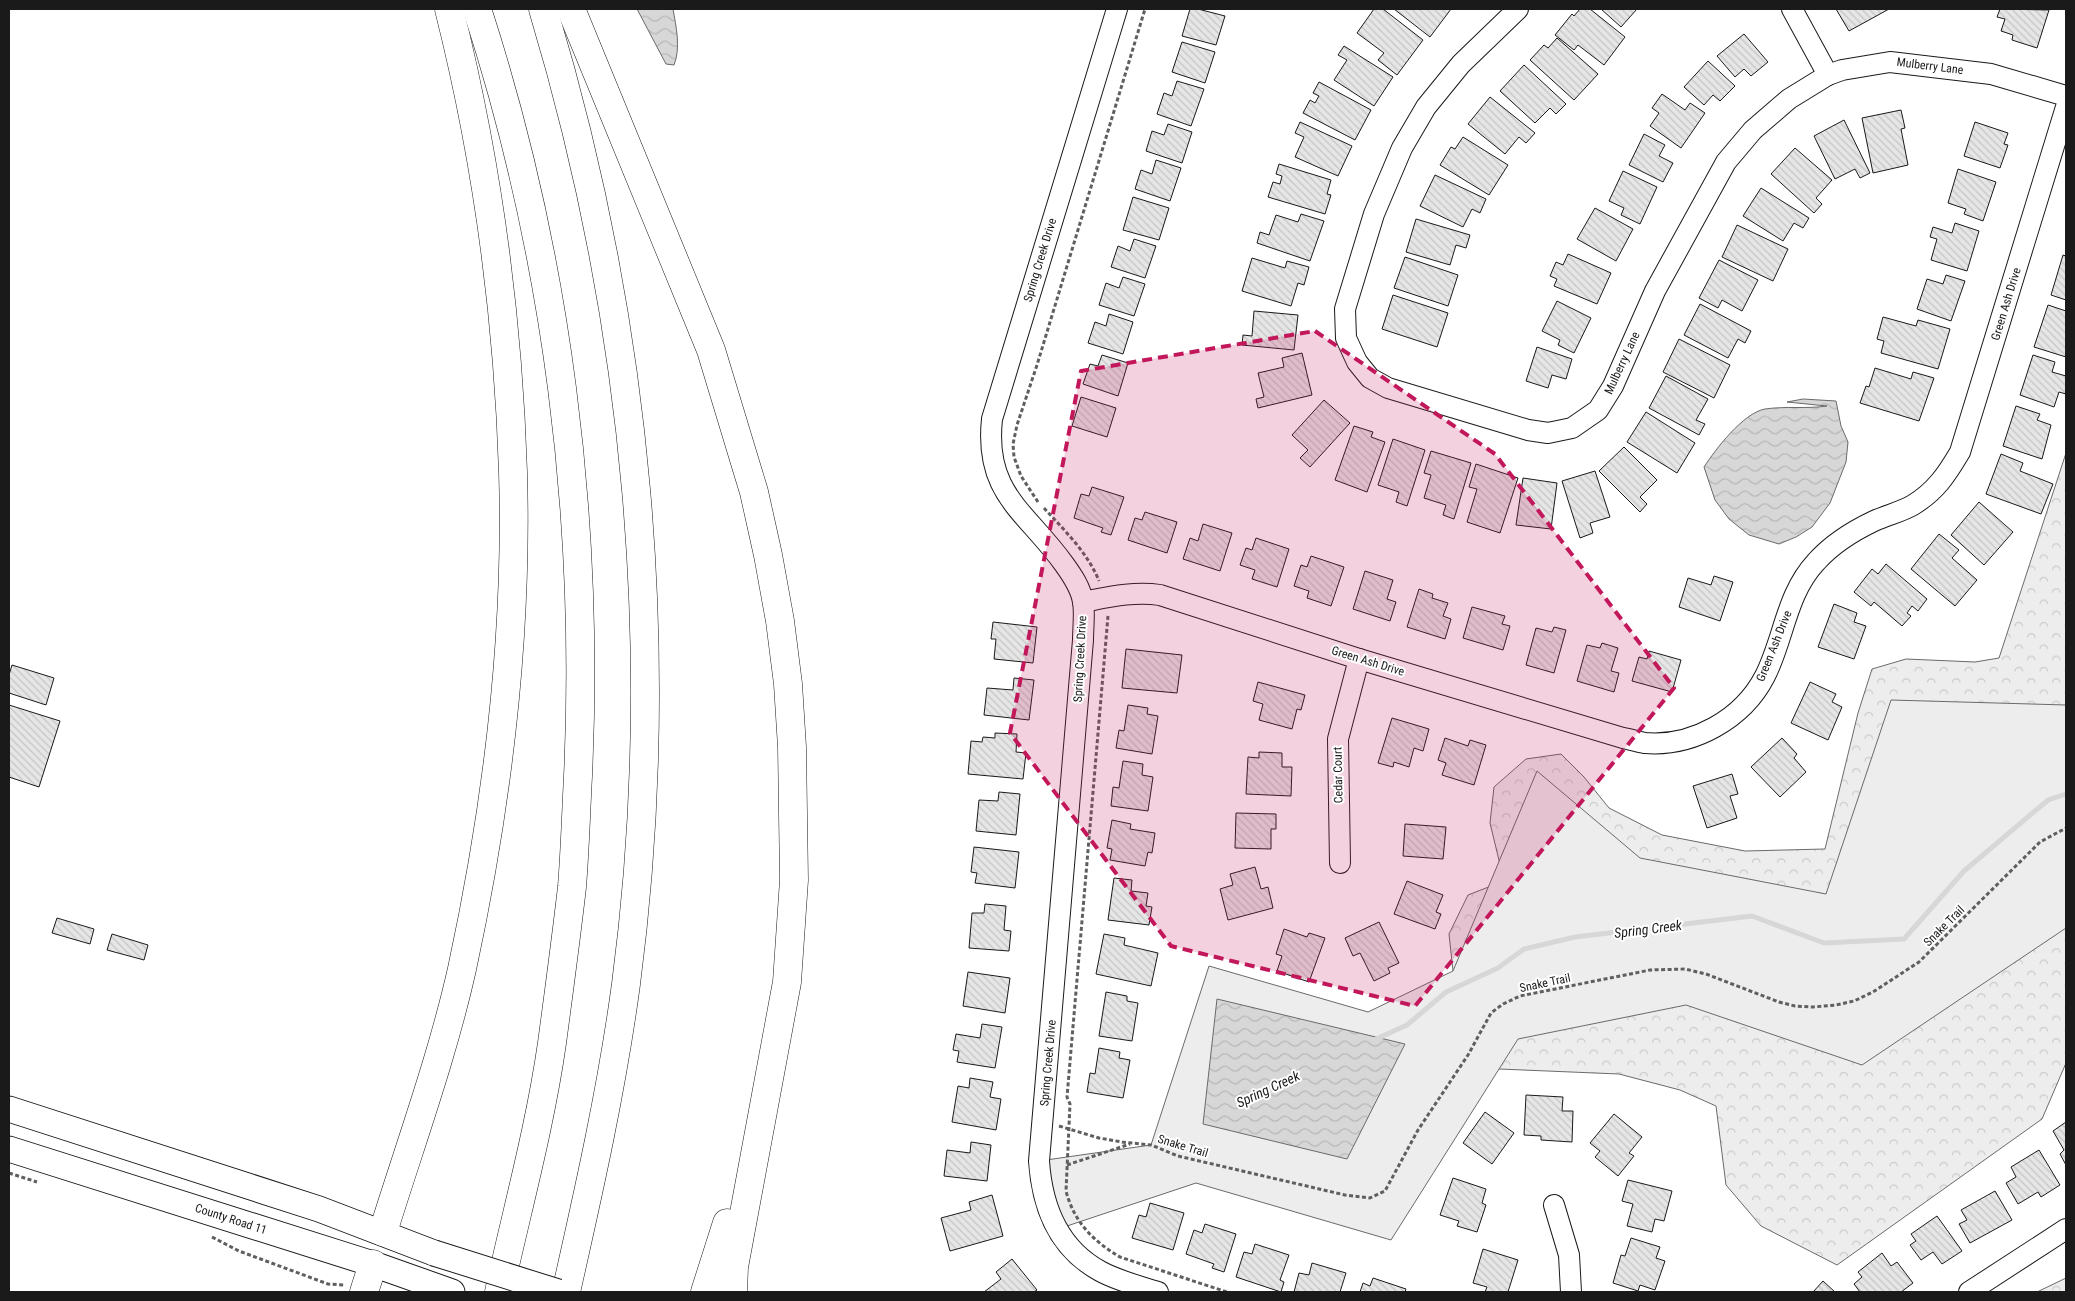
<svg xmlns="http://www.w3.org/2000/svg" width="2075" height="1301" font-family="'Roboto Condensed',sans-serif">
  <defs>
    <pattern id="forest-crowns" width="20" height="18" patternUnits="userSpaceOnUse" patternTransform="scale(1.25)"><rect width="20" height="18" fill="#ededed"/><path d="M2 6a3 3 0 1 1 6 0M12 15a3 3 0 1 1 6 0" fill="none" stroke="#cbcbcb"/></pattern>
    <pattern id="water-waves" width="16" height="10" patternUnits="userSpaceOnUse" patternTransform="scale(1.25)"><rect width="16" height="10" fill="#d7d7d7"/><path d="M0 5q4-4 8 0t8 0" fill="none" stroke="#b8b8b8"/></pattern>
    <pattern id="building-back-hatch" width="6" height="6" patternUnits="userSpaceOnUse" patternTransform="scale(1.25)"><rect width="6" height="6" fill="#e6e6e6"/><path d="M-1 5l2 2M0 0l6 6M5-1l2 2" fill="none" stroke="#c5c5c5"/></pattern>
  </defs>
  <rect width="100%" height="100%" fill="#fff"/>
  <!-- forest -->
  <g fill="url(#forest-crowns)" stroke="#6a6a6a">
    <polygon points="2066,453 2066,1063 2042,1119 1837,1265 1761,1226 1726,1185 1716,1106 1680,1090 1619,1074 1499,1069 1496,989 1453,971 1449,934 1468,895 1504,881 1490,823 1494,787 1526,759 1561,754 1584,777 1609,808 1662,835 1745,851 1825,849 1858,713 1872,669 1906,659 1975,662 1999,658"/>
    <polygon points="2066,1278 2066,1292 2037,1292"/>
  </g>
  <!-- park -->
  <polygon fill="#ededed" stroke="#6a6a6a" points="1891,700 2066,705 2066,928 1862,1065 1686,1005 1518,1039 1391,1240 1196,1183 1058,1229 1039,1161 1151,1145 1209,966 1368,1012 1453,971 1537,771 1640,858 1826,894"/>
  <!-- water -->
  <g fill="url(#water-waves)" stroke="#6a6a6a">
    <path d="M637 9H673C676 26 681 48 674 65L666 64Z"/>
    <path d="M1803 399 1836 401 1841 426 1848 442 1846 462 1830 503 1812 527 1796 537 1779 544 1749 535 1729 519 1715 500 1704 467C1715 450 1743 413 1765 409 1785 406 1807 409 1827 406L1787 402Z"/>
    <polygon points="1217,999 1405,1044 1347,1159 1203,1124"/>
  </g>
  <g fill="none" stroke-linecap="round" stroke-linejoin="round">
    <!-- stream -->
    <polyline stroke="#d7d7d7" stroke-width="5" points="1374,1040 1407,1025 1446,992 1498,968 1524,949 1575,937 1752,916 1824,943 1904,939 1964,871 2048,800 2066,794"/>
  </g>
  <!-- building -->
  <g fill="url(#building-back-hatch)" stroke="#1a1a1a">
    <polygon points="1190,9 1198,9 1225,16 1216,45 1182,36"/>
    <polygon points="1374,9 1383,9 1423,40 1397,75 1378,60 1384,53 1357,33"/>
    <polygon points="1394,9 1451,9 1430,37"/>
    <polygon points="1580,9 1590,9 1625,37 1604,65 1578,45 1574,50 1555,35 1572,14 1574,16"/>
    <polygon points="1601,9 1637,9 1621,27"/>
    <polygon points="1836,9 1889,9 1849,31"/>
    <polygon points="2000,9 2049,10 2037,48 2012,40 2013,35 2001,31 2005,19 1997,17"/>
    <polygon points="1744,34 1768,62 1751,76 1744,69 1735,77 1717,56"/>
    <polygon points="1557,38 1598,74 1574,100 1530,60 1544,45 1548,48"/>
    <polygon points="1182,42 1215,52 1205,83 1172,72"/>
    <polygon points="1344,46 1393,77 1374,106 1334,80 1347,60 1338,55"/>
    <polygon points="1708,61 1735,86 1720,101 1713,95 1704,105 1684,87"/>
    <polygon points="1524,65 1566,104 1556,114 1550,108 1535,123 1500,91"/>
    <polygon points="1177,81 1204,89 1191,126 1157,114 1164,93 1172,96"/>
    <polygon points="1319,82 1371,110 1355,140 1303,113 1310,100 1315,103 1319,96 1313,93"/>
    <polygon points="1662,94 1685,110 1690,103 1705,113 1681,148 1650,126 1659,113 1652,108"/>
    <polygon points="1490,97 1535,133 1526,143 1519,137 1505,154 1468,124"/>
    <polygon points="1901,110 1905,128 1901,129 1908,165 1873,173 1862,118"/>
    <polygon points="1844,120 1870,173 1860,178 1855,169 1835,179 1814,136"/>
    <polygon points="1300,122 1352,146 1338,176 1295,157 1304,137 1295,133"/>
    <polygon points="1975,122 2008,133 2004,144 2008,145 2000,168 1964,156"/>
    <polygon points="1168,124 1192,132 1182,163 1146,151 1152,131 1164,135"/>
    <polygon points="1644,134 1665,145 1659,156 1673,163 1663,182 1629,165"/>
    <polygon points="1463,137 1508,165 1489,195 1440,165 1451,147 1455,149"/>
    <polygon points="1795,148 1832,180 1816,198 1822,204 1814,213 1771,174"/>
    <polygon points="1156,160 1181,168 1170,201 1135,189 1141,170 1152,174"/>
    <polygon points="1279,164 1331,180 1327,194 1331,195 1325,214 1268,197 1273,182 1280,184 1282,176 1276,174"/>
    <polygon points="1958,169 1996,182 1983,221 1964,214 1966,209 1948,203"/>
    <polygon points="1623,171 1657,187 1640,224 1621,215 1624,208 1609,201"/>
    <polygon points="1435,175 1486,199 1480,213 1472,209 1463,227 1420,206"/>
    <polygon points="1761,188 1809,218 1803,228 1794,223 1783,241 1743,216"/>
    <polygon points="1133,197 1169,208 1159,240 1123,230"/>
    <polygon points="1595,208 1633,229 1616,261 1577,239"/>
    <polygon points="1301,214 1324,221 1310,261 1257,243 1260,232 1269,235 1276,215 1298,222"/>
    <polygon points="1416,219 1470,235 1466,248 1456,245 1450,265 1406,252"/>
    <polygon points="1955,223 1979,231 1967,271 1931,260 1937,239 1930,237 1933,227 1952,233"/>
    <polygon points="1737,225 1788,249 1773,281 1722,257"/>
    <polygon points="1134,239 1156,246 1145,278 1111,267 1118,246 1130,251"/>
    <polygon points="1568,254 1611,273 1597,304 1554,286 1557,279 1550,276 1556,262 1563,265"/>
    <polygon points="2063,255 2066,256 2066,300 2051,295"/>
    <polygon points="1405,257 1458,275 1448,306 1394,288"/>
    <polygon points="1252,258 1285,268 1287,261 1309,267 1304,285 1298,283 1291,306 1242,291"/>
    <polygon points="1719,260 1758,280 1742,311 1722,300 1718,308 1699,298"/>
    <polygon points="1946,275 1965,281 1951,321 1917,309 1927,279 1943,284"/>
    <polygon points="1123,277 1145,284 1134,316 1099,305 1106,283 1119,288"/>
    <polygon points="1393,295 1448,313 1437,347 1382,329"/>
    <polygon points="1557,301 1591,318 1574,353 1558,345 1560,340 1542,331"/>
    <polygon points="1700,304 1751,331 1745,343 1738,339 1728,358 1684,335"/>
    <polygon points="2048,305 2066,311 2066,357 2034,347"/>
    <polygon points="1254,311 1298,315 1294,350 1242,345 1243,335 1252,336"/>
    <polygon points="1109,314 1133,322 1123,354 1088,343 1095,322 1106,326"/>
    <polygon points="1883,317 1916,326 1918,320 1950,329 1938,369 1881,353 1884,341 1877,339"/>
    <polygon points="1679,339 1730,365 1714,398 1663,372"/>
    <polygon points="1537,347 1572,359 1566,379 1552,375 1548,388 1526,381"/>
    <polygon points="1302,353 1312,395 1258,408 1256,399 1264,397 1258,373 1284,367 1282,358"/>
    <polygon points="1102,355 1128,363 1118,396 1083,384 1090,364 1098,366"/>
    <polygon points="2033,355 2055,362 2052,372 2066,376 2066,394 2059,392 2054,407 2020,395"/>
    <polygon points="1875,368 1911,379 1913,372 1934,378 1919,421 1860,403 1866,386 1869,387"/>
    <polygon points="1666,376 1708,399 1696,420 1705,424 1699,435 1649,408"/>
    <polygon points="1081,397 1116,408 1107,437 1072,426"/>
    <polygon points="1324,400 1350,423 1310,467 1300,458 1308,450 1292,435"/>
    <polygon points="2016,406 2040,414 2037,420 2051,425 2042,459 2003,446"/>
    <polygon points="1646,412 1695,443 1677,473 1627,442"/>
    <polygon points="1354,426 1373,432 1371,437 1385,442 1367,492 1335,480"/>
    <polygon points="1393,439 1425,450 1407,506 1396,502 1399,492 1378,485"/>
    <polygon points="1624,447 1657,480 1640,497 1647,504 1640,512 1599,471"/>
    <polygon points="1431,451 1471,463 1454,519 1443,515 1446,505 1424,498 1431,475 1424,473"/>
    <polygon points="2001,454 2023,463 2020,471 2053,484 2041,514 1986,494"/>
    <polygon points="1476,464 1518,478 1500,533 1467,522 1477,489 1469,487"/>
    <polygon points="1595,471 1610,517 1590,523 1593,533 1580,538 1562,481"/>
    <polygon points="1523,478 1557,483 1551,529 1516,525"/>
    <polygon points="1092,487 1124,497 1111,535 1101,532 1103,528 1074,518 1081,494 1089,496"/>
    <polygon points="1979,502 2013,532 1984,565 1951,535"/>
    <polygon points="1145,512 1177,522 1167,553 1128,540 1135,518 1142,520"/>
    <polygon points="1203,524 1232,533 1220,571 1183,559 1190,538 1198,541"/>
    <polygon points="1939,534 1959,550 1952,558 1977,580 1955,606 1911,569"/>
    <polygon points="1256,538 1289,549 1277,587 1252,579 1255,570 1240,565 1246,548 1252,550"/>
    <polygon points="1311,556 1344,567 1331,606 1307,598 1309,591 1294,586 1301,565 1307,567"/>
    <polygon points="1886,564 1927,599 1918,611 1912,606 1907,613 1911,616 1902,626 1874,602 1871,606 1854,592 1872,569 1878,574"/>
    <polygon points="1365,571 1393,580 1387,599 1396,602 1390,621 1353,609"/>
    <polygon points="1714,576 1733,582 1720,621 1679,607 1688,578 1711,585"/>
    <polygon points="1419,589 1433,594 1432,598 1448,603 1443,616 1451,619 1445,639 1407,627"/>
    <polygon points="1834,604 1857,613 1854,622 1866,626 1854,659 1818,647"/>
    <polygon points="1472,607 1505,616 1502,624 1510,626 1503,650 1463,638"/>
    <polygon points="993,622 1037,627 1033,663 994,659 996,639 991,639"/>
    <polygon points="1554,627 1566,630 1554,673 1526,665 1536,628 1552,632"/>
    <polygon points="1602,643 1618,648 1611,671 1619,673 1614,692 1577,681 1587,645 1600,648"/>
    <polygon points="1126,649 1182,655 1177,693 1122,688"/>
    <polygon points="1649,651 1681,660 1672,692 1632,681 1639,657 1647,659"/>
    <polygon points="12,665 54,678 46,705 9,693 9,675"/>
    <polygon points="1014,678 1034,680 1029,720 984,715 987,688 1013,690"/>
    <polygon points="1258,682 1305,695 1301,710 1297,709 1292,729 1259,720 1263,704 1253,701"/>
    <polygon points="1810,682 1836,694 1832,702 1842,707 1828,740 1791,723"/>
    <polygon points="9,705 60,721 39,787 9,777"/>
    <polygon points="1128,705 1148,708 1147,714 1158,716 1152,754 1116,748 1119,730 1124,731"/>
    <polygon points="1392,718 1429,729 1423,751 1414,748 1409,767 1394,762 1393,767 1378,763"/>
    <polygon points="995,733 1017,734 1016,752 1026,753 1023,779 968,774 971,741 982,742 983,737 995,738"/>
    <polygon points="1445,738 1468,746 1470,740 1486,745 1474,785 1442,775 1446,763 1438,760"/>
    <polygon points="1782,738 1797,754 1794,758 1806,772 1780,797 1751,767"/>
    <polygon points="1259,752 1282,753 1282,767 1292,767 1291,796 1246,794 1248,757 1259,758"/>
    <polygon points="1123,761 1143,764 1142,775 1153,777 1148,811 1111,806 1113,787 1119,788"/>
    <polygon points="1732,774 1738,794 1730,796 1737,818 1707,828 1693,786"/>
    <polygon points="999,792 1020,794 1016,835 976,831 979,800 998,801"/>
    <polygon points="1236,813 1276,814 1276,829 1271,829 1271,849 1235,848"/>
    <polygon points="1112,820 1131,824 1130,829 1155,833 1152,853 1148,852 1145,866 1110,860 1112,849 1107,848"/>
    <polygon points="1405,824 1446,827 1443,859 1403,856"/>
    <polygon points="974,847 1019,852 1015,888 975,883 977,873 971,872"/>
    <polygon points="1255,867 1261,889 1268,887 1273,908 1228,920 1220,889 1233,885 1230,874"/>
    <polygon points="1114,878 1132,880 1131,891 1148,893 1146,906 1152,907 1149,925 1108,920"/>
    <polygon points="1407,881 1443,895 1436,912 1441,914 1435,929 1394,914"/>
    <polygon points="985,904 1006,906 1004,930 1011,931 1009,951 969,948 972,913 984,913"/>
    <polygon points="57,918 94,929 90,944 52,933"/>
    <polygon points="1379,922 1399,963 1388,968 1390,973 1374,981 1360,953 1353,956 1345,938"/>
    <polygon points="1284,929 1307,937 1309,933 1325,938 1309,982 1277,971 1282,956 1276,954"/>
    <polygon points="112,934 148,945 144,960 107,950"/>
    <polygon points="1104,934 1125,938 1124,945 1158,953 1151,986 1096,974"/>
    <polygon points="968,972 1010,978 1005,1013 963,1006"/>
    <polygon points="1106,992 1127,996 1127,1001 1138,1003 1132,1041 1099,1036"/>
    <polygon points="982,1024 1002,1027 995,1068 957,1062 959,1051 953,1050 956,1034 980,1038"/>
    <polygon points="1099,1048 1120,1052 1119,1058 1130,1060 1123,1098 1087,1092 1090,1073 1095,1074"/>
    <polygon points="970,1078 993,1082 990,1097 1001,1099 996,1130 952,1122 958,1086 969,1088"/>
    <polygon points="1526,1095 1563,1097 1562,1111 1573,1111 1572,1142 1541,1140 1541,1136 1524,1135"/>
    <polygon points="1485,1112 1514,1133 1492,1164 1463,1143"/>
    <polygon points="1614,1114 1642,1137 1629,1153 1634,1156 1618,1176 1595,1157 1600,1151 1590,1143"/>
    <polygon points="2066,1122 2066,1165 2060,1154 2064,1150 2053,1131"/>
    <polygon points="971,1142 991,1145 987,1181 944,1176 947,1150 970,1153"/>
    <polygon points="2039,1150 2060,1185 2041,1197 2038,1192 2018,1204 2006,1183 2016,1177 2011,1167"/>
    <polygon points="1453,1178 1486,1189 1482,1203 1486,1205 1477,1232 1457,1226 1459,1221 1440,1215"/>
    <polygon points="1628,1180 1672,1191 1664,1221 1655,1219 1652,1232 1627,1226 1633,1204 1622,1201"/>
    <polygon points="1995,1191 2012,1220 1970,1243 1959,1224 1967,1220 1961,1210"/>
    <polygon points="992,1195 1003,1236 950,1251 941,1218 971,1210 969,1202"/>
    <polygon points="1150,1203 1184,1213 1173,1250 1132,1238 1139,1215 1146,1217"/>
    <polygon points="1937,1216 1962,1251 1942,1264 1933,1252 1921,1260 1910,1245 1916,1241 1911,1234"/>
    <polygon points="1205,1224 1236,1234 1224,1272 1212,1268 1214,1264 1186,1254 1194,1230 1202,1233"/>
    <polygon points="1631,1238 1660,1247 1656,1258 1665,1261 1655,1290 1640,1285 1638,1291 1613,1283 1621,1255 1625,1256"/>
    <polygon points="1255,1244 1289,1255 1280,1280 1284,1282 1281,1292 1236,1277 1244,1252 1252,1254"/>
    <polygon points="1483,1249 1518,1260 1508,1292 1485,1292 1487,1287 1473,1283"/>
    <polygon points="1882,1253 1891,1266 1897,1262 1913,1283 1901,1292 1860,1292 1854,1284 1862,1277 1858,1272"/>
    <polygon points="1012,1259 1037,1290 1034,1292 984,1292 1001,1279 996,1272"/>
    <polygon points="1312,1263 1346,1273 1340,1292 1294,1292 1299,1273 1309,1275"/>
    <polygon points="1373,1278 1406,1289 1405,1292 1360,1292 1363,1283 1370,1286"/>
    <polygon points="1823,1281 1835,1292 1813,1292"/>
  </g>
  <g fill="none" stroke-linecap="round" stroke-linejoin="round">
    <defs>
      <g id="minor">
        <path d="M1117 9 992 419C984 494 1026 511 1064 564 1072 575 1081 588 1083 602 1085 613 1083 628 1083 640L1039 1161C1042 1206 1058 1248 1100 1271 1118 1281 1139 1286 1158 1292"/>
        <polyline points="1518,9 1461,64 1426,107 1402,148 1374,214 1345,309 1346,338 1357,362 1370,378 1388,388 1528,430 1548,433 1572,428 1598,410 1613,386 1655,291 1726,162 1753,130 1789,99 1828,75 1842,70 1890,62 1991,74 2066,96"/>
        <polyline points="1792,9 1828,75"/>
        <path d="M1083 602C1109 597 1134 591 1160 595L1359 659 1623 738C1630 739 1638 742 1645 743 1693 747 1743 719 1765 676 1784 639 1786 594 1816 562 1832 544 1853 531 1874 521 1887 515 1901 512 1913 505 1936 491 1947 474 1960 452L2066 107"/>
        <polyline points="1340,863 1338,739 1359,659"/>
        <polyline points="1554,1205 1569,1255 1571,1292"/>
        <polyline points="1969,1292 2066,1229"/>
      </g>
      <g id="major">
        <polyline points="9,1109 319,1209 434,1253"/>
        <polyline points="9,1149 373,1264 452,1292"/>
      </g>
      <g id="highway">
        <path d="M477 9C557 255 590 518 578 776 576 813 575 850 572 887 566 939 559 991 552 1043 540 1127 517 1210 499 1292"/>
        <path d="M543 9C638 324 669 657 626 984 612 1088 589 1190 566 1292"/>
        <polyline points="571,9 711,350 754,492 768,555 780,621 788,684 792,747 794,880 787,982 734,1267 733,1292"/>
        <path d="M383 1232C410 1145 442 1058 462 969 497 807 518 638 513 472 508 316 487 160 449 9"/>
        <polyline points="364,1292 373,1264"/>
        <polyline points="705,1292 727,1223"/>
      </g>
    </defs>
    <!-- minor casing -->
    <use href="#minor" stroke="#1a1a1a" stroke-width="22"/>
    <!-- major casing -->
    <use href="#major" stroke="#1a1a1a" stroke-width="27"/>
    <!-- highway casing -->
    <use href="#highway" stroke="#1a1a1a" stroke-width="29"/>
    <!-- path -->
    <g stroke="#5f5f5f" stroke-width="3" stroke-dasharray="4 2.5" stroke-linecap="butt">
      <polyline points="1038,502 1021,476 1014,457 1013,444 1017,425 1037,365 1145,9"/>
      <path d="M1044 508C1064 530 1088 553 1099 581"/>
      <path d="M1108 616 1067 1097 1070 1104 1066 1191C1074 1222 1093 1241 1120 1257L1227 1292"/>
      <polyline points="1059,1126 1099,1138 1122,1142 1151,1145 1178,1156 1345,1195 1370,1198 1385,1191 1418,1130 1468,1055 1491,1013 1503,1004 1520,996 1650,970 1685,969 1706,974 1779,1002 1795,1006 1813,1007 1836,1005 1854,1001 1873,992 1919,962 2040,842 2066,828"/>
      <polyline points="1067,1165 1130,1144"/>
      <polyline points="9,1173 37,1182"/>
      <polyline points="212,1237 239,1251 328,1284 344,1285"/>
    </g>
    <!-- minor -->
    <use href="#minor" stroke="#fff" stroke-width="20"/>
    <!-- major -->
    <use href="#major" stroke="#fff" stroke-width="25"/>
    <!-- highway -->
    <use href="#highway" stroke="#fff" stroke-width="28"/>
    <defs>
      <polyline id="major-bridge" points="434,1253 558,1292"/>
    </defs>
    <!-- major-bridge casing -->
    <use href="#major-bridge" stroke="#1a1a1a" stroke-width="27" stroke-linecap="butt"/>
    <!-- major-bridge -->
    <use href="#major-bridge" stroke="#fff" stroke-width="25"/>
  </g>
  <!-- marked area -->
  <path fill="#c2185b" fill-opacity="0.2" stroke="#c2185b" stroke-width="4" stroke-dasharray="10 6" stroke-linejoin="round" d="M1315 331 1495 454 1674 688 1415 1006 1171 946 1010 733 1081 371Z"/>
  <g text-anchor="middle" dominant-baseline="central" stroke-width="4" stroke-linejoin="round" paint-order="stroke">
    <!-- street labels -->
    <g font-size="12" fill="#1a1a1a" stroke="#fff">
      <text transform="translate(1930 66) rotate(7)">Mulberry Lane</text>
      <text transform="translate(1040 260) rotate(-73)">Spring Creek Drive</text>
      <text transform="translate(2006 304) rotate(-73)">Green Ash Drive</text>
      <text transform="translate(1622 363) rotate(-65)">Mulberry Lane</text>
      <text transform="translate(1774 646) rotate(-68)">Green Ash Drive</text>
      <text transform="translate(1080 659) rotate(-87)">Spring Creek Drive</text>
      <text transform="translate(1368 661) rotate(17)">Green Ash Drive</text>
      <text transform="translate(1338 775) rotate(-91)">Cedar Court</text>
      <text transform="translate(1944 926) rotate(-45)">Snake Trail</text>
      <text transform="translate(1545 983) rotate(-12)">Snake Trail</text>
      <text transform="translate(1048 1063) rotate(-85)">Spring Creek Drive</text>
      <text transform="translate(1183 1146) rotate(17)">Snake Trail</text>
      <text transform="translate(231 1219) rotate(18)">County Road 11</text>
    </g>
    <!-- water labels -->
    <g font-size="14" font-style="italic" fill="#1a1a1a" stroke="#fff">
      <text transform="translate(1648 929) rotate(-7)">Spring Creek</text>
      <text transform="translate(1268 1089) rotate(-25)">Spring Creek</text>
    </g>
  </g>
  <!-- border -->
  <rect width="2075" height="1301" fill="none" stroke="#1a1a1a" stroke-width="20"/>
</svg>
